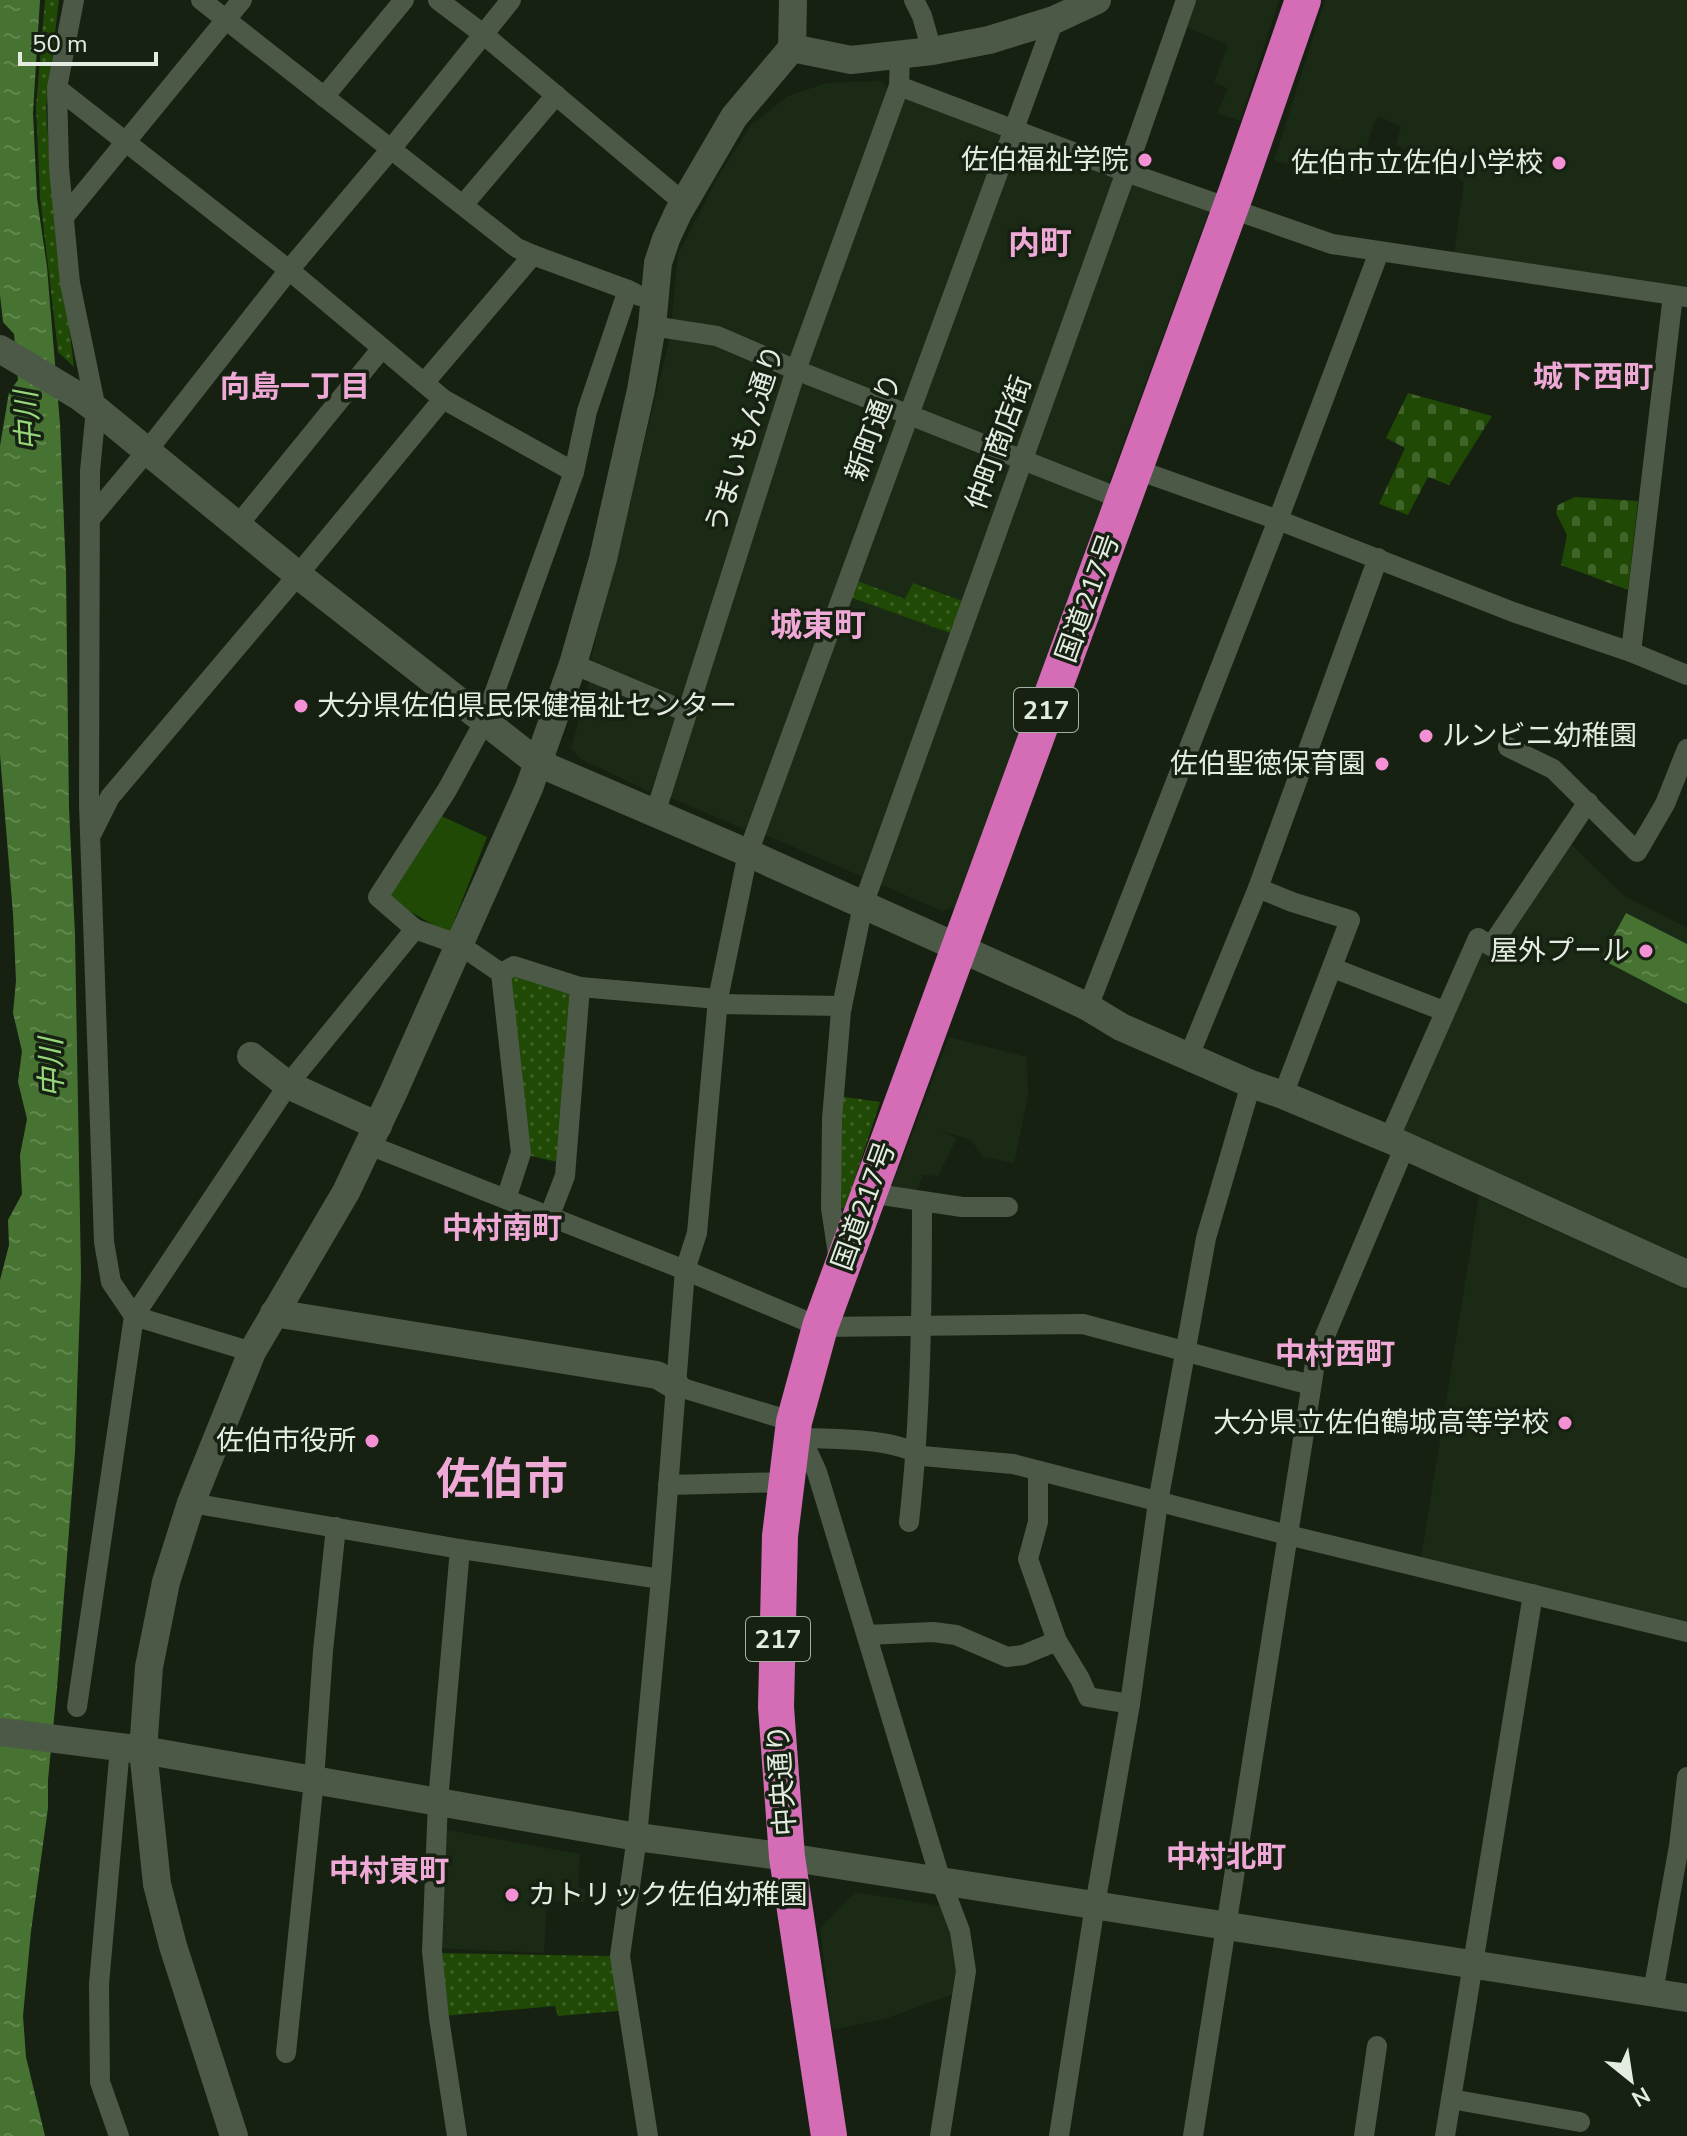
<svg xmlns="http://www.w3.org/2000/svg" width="1687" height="2136" font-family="'Nunito Sans','Noto Sans JP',sans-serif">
  <defs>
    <pattern id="cemetery-stones" width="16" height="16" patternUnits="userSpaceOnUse" patternTransform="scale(2)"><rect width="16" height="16" fill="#1f4905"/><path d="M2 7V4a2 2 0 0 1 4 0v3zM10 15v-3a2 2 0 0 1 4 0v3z" fill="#3f6329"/></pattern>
    <pattern id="park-dots" width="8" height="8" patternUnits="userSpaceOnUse" patternTransform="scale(2)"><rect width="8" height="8" fill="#1f4905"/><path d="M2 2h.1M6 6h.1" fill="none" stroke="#3f6329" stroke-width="1.8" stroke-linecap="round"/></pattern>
    <pattern id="water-ripples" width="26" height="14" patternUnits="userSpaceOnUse" patternTransform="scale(2)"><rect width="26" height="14" fill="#467332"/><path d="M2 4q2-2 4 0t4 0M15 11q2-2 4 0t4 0" fill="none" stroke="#61874f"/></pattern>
  </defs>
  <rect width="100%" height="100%" fill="#162112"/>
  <!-- built -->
  <g fill="#1b2a14">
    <polygon points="1193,0 1279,0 1240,121 1217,113 1228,89 1214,82 1228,45 1184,26"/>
    <polygon points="1325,0 1687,0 1687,290 1454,253 1464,182 1396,145 1401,126 1378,117 1374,123 1357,176 1344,172 1341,180 1274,160"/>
    <polygon points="880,81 891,90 795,366 671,325 678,254 719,175 751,125 788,96 827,83"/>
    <polygon points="900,89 1011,131 907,411 799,368"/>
    <polygon points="1017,132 1211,205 1107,488 913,412"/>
    <polygon points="671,333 713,344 791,373 686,707 589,667"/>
    <polygon points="797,372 906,415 753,833 662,794"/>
    <polygon points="910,418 1106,496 955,907 942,911 761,833"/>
    <polygon points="590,678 678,716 650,792 579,758 571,748"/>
    <polygon points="1566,839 1623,895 1687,928 1687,1263 1394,1138 1482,947"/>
    <polygon points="949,1037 1027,1057 1028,1096 1014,1163 983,1157 971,1140 939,1130 957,1138 938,1176 923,1175 914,1197 890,1192"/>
    <polygon points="1479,1196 1687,1289 1687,1625 1421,1558"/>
    <polygon points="442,1829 580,1854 578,1887 586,1890 584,1902 547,1901 544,1953 435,1948"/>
    <polygon points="855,1892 948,1907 960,1964 956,1993 885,2019 832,2030 820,1929"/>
  </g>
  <!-- grass -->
  <polygon fill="#1f4905" points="437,814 487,837 449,934 385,897"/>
  <!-- cemetery -->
  <g fill="url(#cemetery-stones)">
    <polygon points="1408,393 1492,416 1449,485 1428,477 1408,515 1379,504 1405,448 1386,438"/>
    <polygon points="1575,497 1638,501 1628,590 1561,565 1567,535 1556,513 1558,505"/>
  </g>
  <!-- park -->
  <g fill="url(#park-dots)">
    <polygon points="45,0 59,0 46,107 51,180 74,367 58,352 40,197 36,107"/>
    <polygon points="855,580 905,599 913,583 965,602 953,634 847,596"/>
    <polygon points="514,971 576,990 562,1163 527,1155 506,977"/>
    <polygon points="839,1096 880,1102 845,1209 837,1207"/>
    <polygon points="436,1953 611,1956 619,2011 558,2016 555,2006 443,2016"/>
  </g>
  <!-- water -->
  <g fill="url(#water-ripples)">
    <polygon points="0,0 40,0 33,112 37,198 47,267 60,424 66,574 69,808 75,935 81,1275 75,1452 57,1688 48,1780 48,1808 31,1931 23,2016 26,2057 45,2136 0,2136 0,1280 9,1245 8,1220 22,1194 20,1155 27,1119 18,1082 22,1051 13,1013 16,981 13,914 0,755 0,446 9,392 18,380 14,334 3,322 0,295"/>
    <polygon points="1626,913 1687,944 1687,1004 1601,959"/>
  </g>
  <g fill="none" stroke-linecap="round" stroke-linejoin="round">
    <!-- street -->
    <g stroke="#4c5947" stroke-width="20">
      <polyline points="74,0 57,88 59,168 70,283 96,409 90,471 89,804 104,1242 111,1282 134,1316 252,1352"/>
      <polyline points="201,0 517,248 533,255 628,290 640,296"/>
      <polyline points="438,0 483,34 684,203"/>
      <polyline points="914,0 922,16 932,51"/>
      <polyline points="899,86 1126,172 1332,244 1687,297"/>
      <polyline points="57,88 289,270 443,399 574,472"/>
      <polyline points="324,97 404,0"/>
      <polyline points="463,205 556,95"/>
      <polyline points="64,217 242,0"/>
      <polyline points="652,326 717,336 796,370 1124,500"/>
      <polyline points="424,383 533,255"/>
      <polyline points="1135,469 1278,520 1513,612 1631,652 1687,675"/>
      <polyline points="90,519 147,451 289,270 391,149 511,0"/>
      <polyline points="238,525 382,348"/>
      <polyline points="1631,652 1673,295"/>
      <polyline points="573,664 687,712"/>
      <polyline points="1508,747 1553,769 1637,852 1665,804 1687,749"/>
      <polyline points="655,814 796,370 899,86 900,55"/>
      <polyline points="92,833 110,797 292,582 443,399"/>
      <polyline points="1258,888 1292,902 1350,920 1283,1095"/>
      <polyline points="415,929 378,897 447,790 484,722 574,472 587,411 628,290"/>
      <polyline points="1333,968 1444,1011"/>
      <polyline points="501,973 521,1153 506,1199"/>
      <polyline points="718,1004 842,1006"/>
      <polyline points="1088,1007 1278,520 1379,252"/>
      <polyline points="1189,1056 1258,888 1378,558"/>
      <polyline points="1389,1139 1478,938 1491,946 1588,802"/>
      <polyline points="369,1145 685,1270 820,1327 1083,1324 1311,1385"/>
      <polyline points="869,1193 962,1207 1008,1207"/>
      <polyline points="549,1217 565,1176 580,987"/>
      <polyline points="839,1261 831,1208 832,1119 841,1011 863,905 1126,172 1186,0"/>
      <polyline points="676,1386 794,1422 817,1472 941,1881 960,1931 966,1971 940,2136"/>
      <path d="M801 1438C835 1439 893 1438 922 1456L1013 1464 1288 1535 1687 1632"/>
      <polyline points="1038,1471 1038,1522 1028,1559 1057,1641 1080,1679 1088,1697 1130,1704"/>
      <polyline points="668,1485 787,1482"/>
      <polyline points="191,1503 460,1549 661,1579"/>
      <path d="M909 1522C921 1415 922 1308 922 1201"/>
      <polyline points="867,1635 933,1632 956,1635 1007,1657 1023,1655 1057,1641"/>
      <polyline points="77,1707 134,1316 290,1082 415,929 460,945 501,973 514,966 580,987 718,999"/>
      <polyline points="1653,1992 1679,1846 1687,1777"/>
      <polyline points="286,2053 314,1780 323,1651 336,1527"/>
      <polyline points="1451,2099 1580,2122"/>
      <polyline points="119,2136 100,2082 99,1984 120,1747"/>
      <polyline points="457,2136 439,2018 432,1951 438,1801 460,1549"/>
      <polyline points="648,2136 620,1956 637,1837 661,1579 685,1270 697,1233 718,999 748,853 1054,20"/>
      <polyline points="1059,2136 1095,1905 1130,1704 1158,1502 1206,1238 1251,1084"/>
      <polyline points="1193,2136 1316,1357 1405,1146"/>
      <polyline points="1364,2136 1377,2046"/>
      <polyline points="1445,2136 1533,1594"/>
    </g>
    <!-- secondary -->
    <g stroke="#4c5947" stroke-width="28">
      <polyline points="792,48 793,0"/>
      <polyline points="0,349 80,397 96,409 298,575 538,763 748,853 1044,986 1088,1007 1121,1027 1251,1084 1283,1095 1405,1146 1687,1274"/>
      <polyline points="251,1056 288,1085 378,1126"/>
      <polyline points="274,1313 657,1375 676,1386"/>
      <polyline points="0,1732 143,1750 637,1837 787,1857 1687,1998"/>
      <polyline points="234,2136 173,1946 157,1884 143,1750 149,1667 166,1582 191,1503 252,1352 346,1192 394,1091 529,788 573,664 603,559 641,390 652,326 658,263 666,239 678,213 734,117 792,48 851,60 932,51 989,40 1054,20 1097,0"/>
    </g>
    <!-- highway -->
    <polyline stroke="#d46db5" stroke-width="36" points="829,2136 787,1857 776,1707 780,1536 794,1422 820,1327 1237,190 1303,0"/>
  </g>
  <!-- markers -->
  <g fill="#f491d4" stroke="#162112" stroke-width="3">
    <circle cx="1145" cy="160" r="8"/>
    <circle cx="1559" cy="163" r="8"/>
    <circle cx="301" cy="706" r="8"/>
    <circle cx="1426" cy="736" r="8"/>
    <circle cx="1382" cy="764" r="8"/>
    <circle cx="1646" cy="951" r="8"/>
    <circle cx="1565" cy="1423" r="8"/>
    <circle cx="372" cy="1441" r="8"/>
    <circle cx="512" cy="1895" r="8"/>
  </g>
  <g text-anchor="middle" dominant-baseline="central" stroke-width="7" stroke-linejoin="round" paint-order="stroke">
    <!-- shield labels -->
    <g fill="#162112" stroke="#a6afa3" stroke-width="2">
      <rect x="1014" y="688" width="64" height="44" rx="6"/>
      <rect x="746" y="1617" width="64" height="44" rx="6"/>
    </g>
    <g font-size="26" font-weight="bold" fill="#e4ece1">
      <text x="1046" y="710">217</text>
      <text x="778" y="1639">217</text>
    </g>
    <!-- poi labels -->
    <g font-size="28" fill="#e4ece1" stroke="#162112" text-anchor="end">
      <text x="1129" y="160">佐伯福祉学院</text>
      <text x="1543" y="163">佐伯市立佐伯小学校</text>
      <text x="317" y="706" text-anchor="start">大分県佐伯県民保健福祉センター</text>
      <text x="1442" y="736" text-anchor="start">ルンビニ幼稚園</text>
      <text x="1366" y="764">佐伯聖徳保育園</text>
      <text x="1630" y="951">屋外プール</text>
      <text x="1549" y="1423">大分県立佐伯鶴城高等学校</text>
      <text x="356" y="1441">佐伯市役所</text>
      <text x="528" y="1895" text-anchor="start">カトリック佐伯幼稚園</text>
    </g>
    <!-- street labels -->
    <g font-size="28" fill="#e4ece1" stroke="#162112">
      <text transform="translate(874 427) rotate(-70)">新町通り</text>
      <text transform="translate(745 439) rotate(-72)">うまいもん通り</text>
      <text transform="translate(999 443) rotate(-70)">仲町商店街</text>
      <text transform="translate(1088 598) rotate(-70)">国道217号</text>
      <text transform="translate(864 1206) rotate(-70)">国道217号</text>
      <text transform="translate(782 1780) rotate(-94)">中央通り</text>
    </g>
    <!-- neighbourhood labels -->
    <g font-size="30" font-weight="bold" fill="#efa9d7" stroke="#162112">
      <text x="1593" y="377">城下西町</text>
      <text x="295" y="387">向島一丁目</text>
      <text x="502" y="1228">中村南町</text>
      <text x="1335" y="1354">中村西町</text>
      <text x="1226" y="1857">中村北町</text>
      <text x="389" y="1871">中村東町</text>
    </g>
    <!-- water labels -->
    <g font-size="30" font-style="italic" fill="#97d77c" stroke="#162112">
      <text transform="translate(28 421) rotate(-93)">中川</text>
      <text transform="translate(52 1068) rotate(-91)">中川</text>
    </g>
    <!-- quarter labels -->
    <g font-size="32" font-weight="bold" fill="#efa9d7" stroke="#162112">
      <text x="1040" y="243">内町</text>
      <text x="818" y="625">城東町</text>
    </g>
    <!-- town labels -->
    <g font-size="44" font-weight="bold" fill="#efa9d7" stroke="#162112">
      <text x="502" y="1480">佐伯市</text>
    </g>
  </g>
  <!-- north arrow -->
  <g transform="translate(1631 2080) rotate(150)" stroke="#162112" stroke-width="6" paint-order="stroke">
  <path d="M0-6L14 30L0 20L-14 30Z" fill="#e4ece1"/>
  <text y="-12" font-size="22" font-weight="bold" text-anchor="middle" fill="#e4ece1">N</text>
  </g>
  <!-- scale -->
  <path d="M20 52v12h136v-12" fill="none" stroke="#e4ece1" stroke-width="4"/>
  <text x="32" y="52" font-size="24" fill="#e4ece1" stroke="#162112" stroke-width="6" paint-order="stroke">50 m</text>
</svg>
